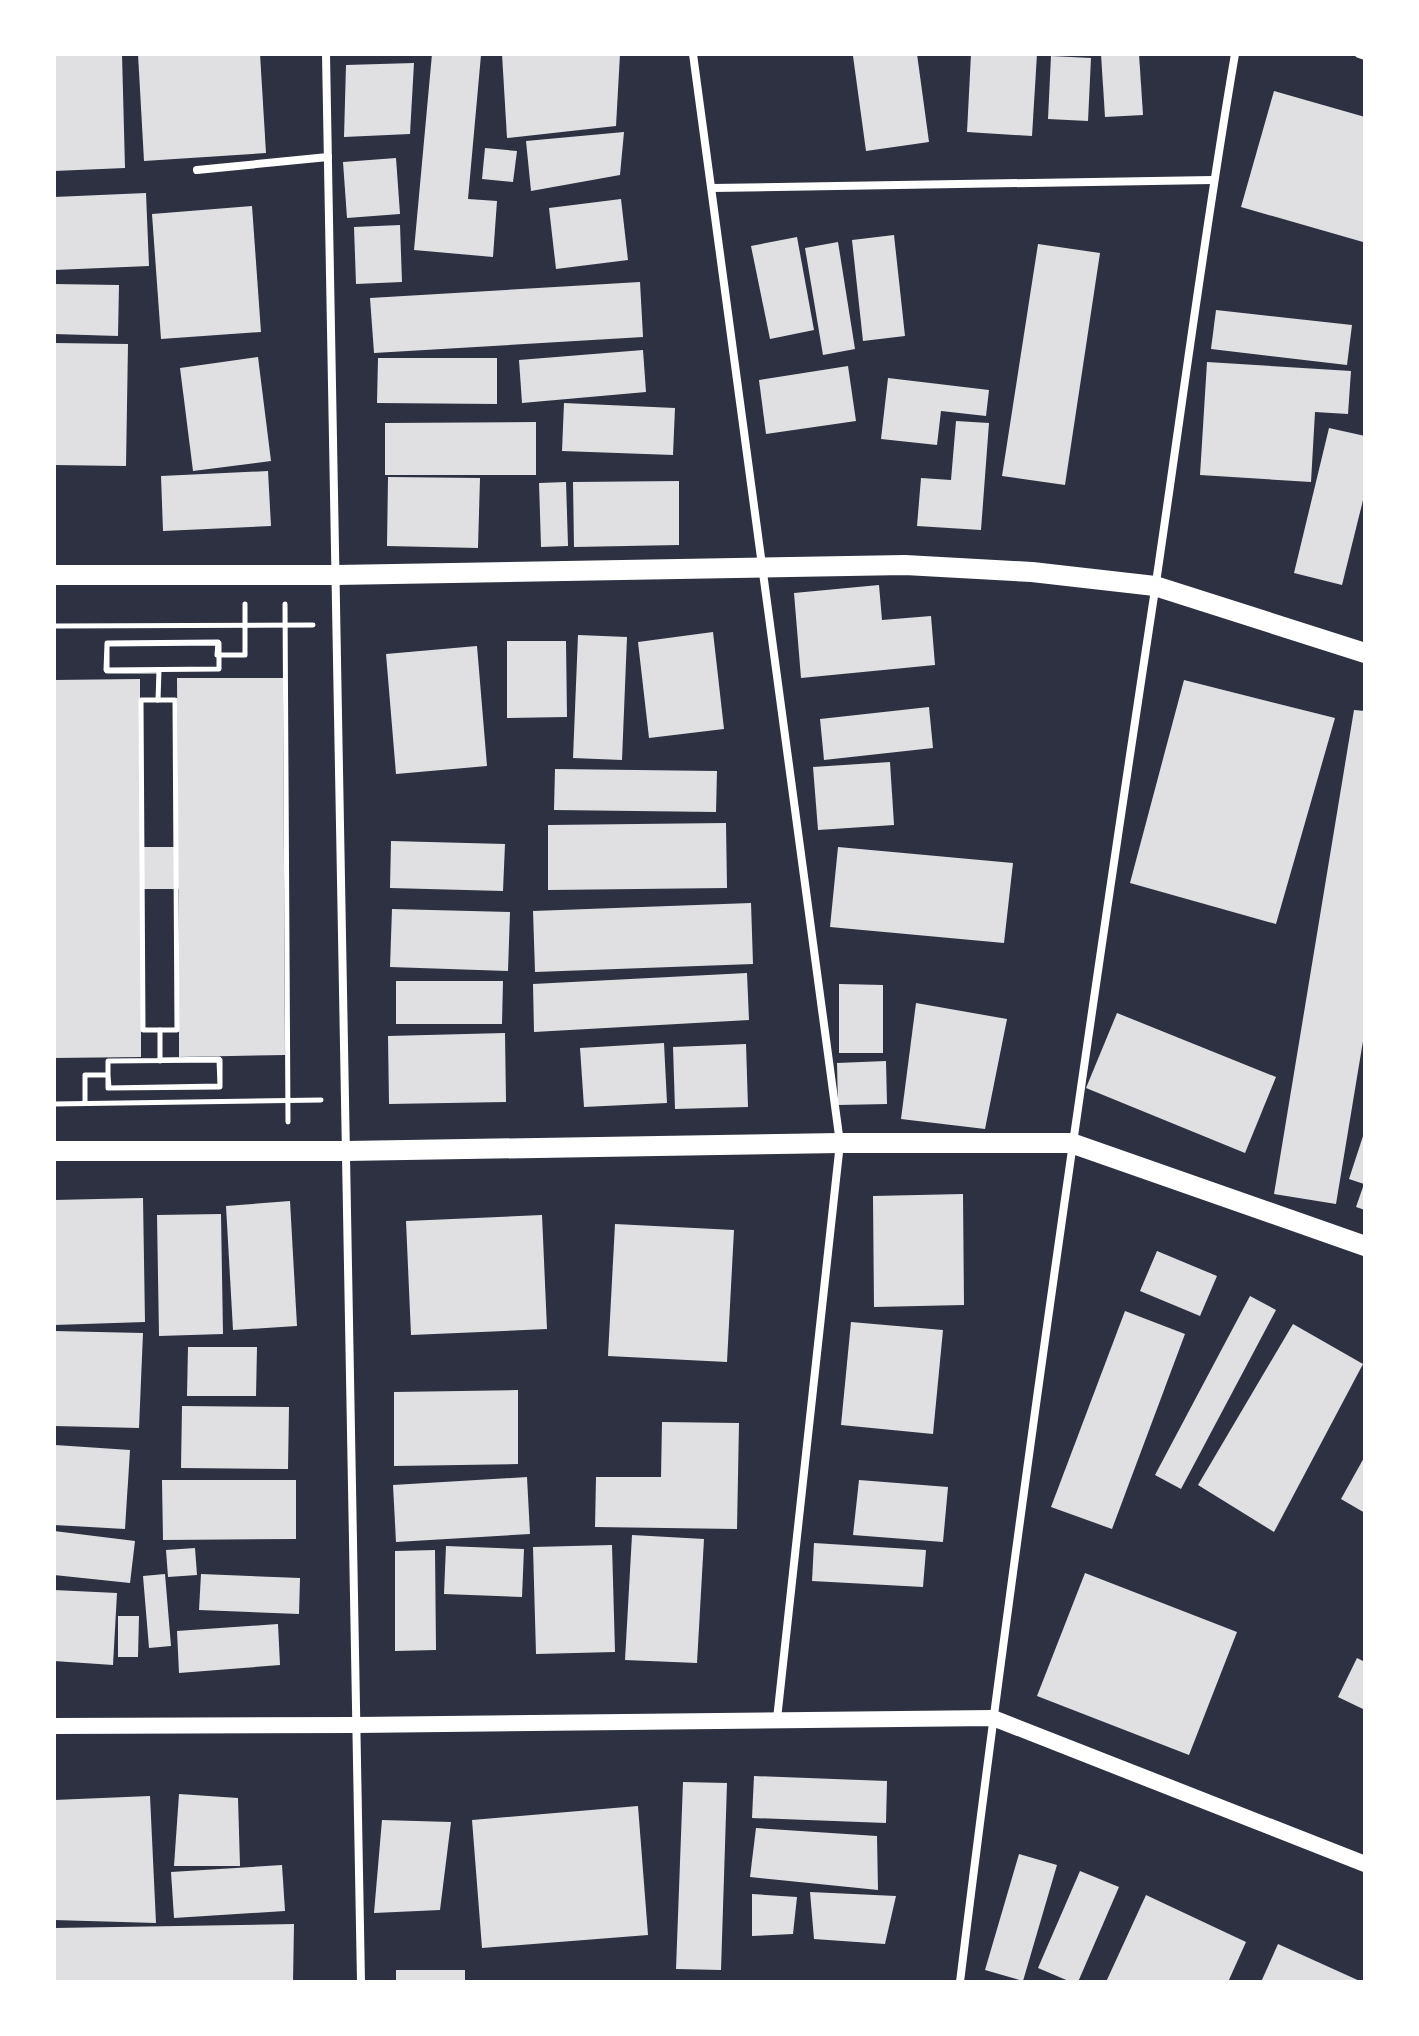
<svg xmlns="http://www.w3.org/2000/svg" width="1419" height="2036" font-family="'Roboto Condensed',sans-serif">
  <rect width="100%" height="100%" fill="#2d3142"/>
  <!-- building -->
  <g fill="#e0e0e3">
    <polygon points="54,54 122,54 125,168 54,171"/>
    <polygon points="138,54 260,54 266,153 144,161"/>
    <polygon points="432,54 481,55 468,199 497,201 493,257 414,250"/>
    <polygon points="502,54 620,54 616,126 507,138"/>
    <polygon points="866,54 917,54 929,142 866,151 853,56"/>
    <polygon points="971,54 1037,54 1032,136 967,132"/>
    <polygon points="1101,54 1139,54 1143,115 1105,117"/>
    <polygon points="1051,56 1091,58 1088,121 1048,119"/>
    <polygon points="414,63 410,134 344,137 346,65"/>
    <polygon points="1274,91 1365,117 1363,242 1241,207"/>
    <polygon points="624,132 620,175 531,191 526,141"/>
    <polygon points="485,148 517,151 513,182 482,179"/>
    <polygon points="396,158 400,214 347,218 343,162"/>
    <polygon points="146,193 149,266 54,270 54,197"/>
    <polygon points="621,199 628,260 556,269 549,208"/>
    <polygon points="252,206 261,332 161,339 152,214"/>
    <polygon points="400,225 402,282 356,284 354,227"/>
    <polygon points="894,235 905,336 863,341 852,240"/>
    <polygon points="797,237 814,330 770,339 751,246"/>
    <polygon points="838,242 855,349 823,355 805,248"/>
    <polygon points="1038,244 1100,253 1065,485 1002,476"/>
    <polygon points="640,282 643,337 374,353 370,298"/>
    <polygon points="54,284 119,285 118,336 54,334"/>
    <polygon points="1216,310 1352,325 1347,365 1211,349"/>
    <polygon points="54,343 128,344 126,466 54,465"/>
    <polygon points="643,350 646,392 522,403 519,360"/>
    <polygon points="258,357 271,461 193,471 180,368"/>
    <polygon points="378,358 497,358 497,404 377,403"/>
    <polygon points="1207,362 1351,371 1348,414 1315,412 1311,482 1200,475"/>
    <polygon points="848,366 856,421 766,434 759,380"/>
    <polygon points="888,378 989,390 986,416 941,411 937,445 881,439"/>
    <polygon points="564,403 675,408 673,455 562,451"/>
    <polygon points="956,421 989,423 981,530 917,526 921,478 951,480"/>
    <polygon points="536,422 536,475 385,475 385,423"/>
    <polygon points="1329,428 1365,436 1365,492 1342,585 1294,573"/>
    <polygon points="268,471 271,526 163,531 161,476"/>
    <polygon points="388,477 480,478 478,548 387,546"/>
    <polygon points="679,481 679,545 574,547 573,482"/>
    <polygon points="566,482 568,546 541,547 539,483"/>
    <polygon points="879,585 882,620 931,616 935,665 801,678 794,593"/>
    <polygon points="713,632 724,729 649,738 638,642"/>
    <polygon points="578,635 627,637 622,760 573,758"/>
    <polygon points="507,641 566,641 567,717 507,718"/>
    <polygon points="477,646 487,766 396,774 386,654"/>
    <polygon points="177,678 283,678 285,1055 179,1057 179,889 141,889 141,1057 54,1058 54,680 140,679 140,847 178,847"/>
    <polygon points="1184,680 1335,718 1276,924 1130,883"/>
    <polygon points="929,707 933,748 824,760 820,719"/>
    <polygon points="1354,710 1365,711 1365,1029 1336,1204 1274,1194"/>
    <polygon points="890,762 894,825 818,830 813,767"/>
    <polygon points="555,769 717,771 716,812 554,810"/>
    <polygon points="726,823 727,888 548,890 548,825"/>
    <polygon points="391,841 505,844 503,891 390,888"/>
    <polygon points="838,847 1013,863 1004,943 830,927"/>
    <polygon points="751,903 753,964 535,972 533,911"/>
    <polygon points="392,909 510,912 508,971 390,967"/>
    <polygon points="747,973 749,1020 534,1032 533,984"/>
    <polygon points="396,981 503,981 502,1024 396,1024"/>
    <polygon points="839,984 883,985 883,1053 839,1053"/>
    <polygon points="916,1003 1007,1019 985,1129 901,1119"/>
    <polygon points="1117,1013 1276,1077 1245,1153 1086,1088"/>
    <polygon points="505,1033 506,1102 389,1104 388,1036"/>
    <polygon points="664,1043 667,1103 584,1107 580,1048"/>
    <polygon points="746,1044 748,1107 675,1109 673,1047"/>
    <polygon points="886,1061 887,1104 838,1105 837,1063"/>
    <polygon points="1364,1133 1365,1133 1365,1210 1356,1207 1364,1184 1349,1179"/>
    <polygon points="963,1194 964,1305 874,1307 873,1196"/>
    <polygon points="143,1198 145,1322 54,1325 54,1200"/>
    <polygon points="290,1201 297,1326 233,1330 226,1206"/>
    <polygon points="221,1214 223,1334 159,1336 157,1215"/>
    <polygon points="542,1215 547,1329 411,1335 406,1221"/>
    <polygon points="615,1224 734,1230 727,1362 608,1356"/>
    <polygon points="1157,1251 1217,1276 1200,1316 1140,1291"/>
    <polygon points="1250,1296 1276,1310 1181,1489 1155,1475"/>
    <polygon points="1125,1311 1185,1334 1112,1529 1051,1507"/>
    <polygon points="851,1322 943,1330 933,1434 841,1425"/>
    <polygon points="1293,1324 1363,1364 1274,1532 1198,1485"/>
    <polygon points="54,1331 143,1333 139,1428 54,1426"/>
    <polygon points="188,1347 257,1347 256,1396 187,1396"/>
    <polygon points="518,1390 518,1464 394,1466 394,1392"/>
    <polygon points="182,1406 289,1407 288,1469 181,1468"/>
    <polygon points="662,1422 739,1423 737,1529 595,1527 596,1477 661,1477"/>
    <polygon points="55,1445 130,1450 125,1529 54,1525"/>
    <polygon points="1365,1456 1365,1513 1341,1499"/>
    <polygon points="527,1477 530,1534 396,1542 393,1485"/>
    <polygon points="162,1480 296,1480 296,1539 163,1540"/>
    <polygon points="859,1480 948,1487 943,1542 853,1535"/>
    <polygon points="54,1531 135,1541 130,1583 54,1575"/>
    <polygon points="632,1535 704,1539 697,1663 625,1660"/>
    <polygon points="814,1543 926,1550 923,1587 812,1581"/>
    <polygon points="612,1545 615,1652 536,1654 533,1547"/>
    <polygon points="446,1546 524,1549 522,1597 444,1594"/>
    <polygon points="195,1548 197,1575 168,1577 166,1550"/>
    <polygon points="435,1550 436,1650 395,1651 395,1551"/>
    <polygon points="1085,1573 1237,1632 1189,1755 1037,1696"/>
    <polygon points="165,1574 171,1646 149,1648 143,1576"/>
    <polygon points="201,1574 300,1578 299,1614 199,1610"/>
    <polygon points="54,1590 117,1593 113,1665 54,1661"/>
    <polygon points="118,1616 139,1616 138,1657 118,1657"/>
    <polygon points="278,1624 280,1665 179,1673 177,1631"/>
    <polygon points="1357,1658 1365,1662 1365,1710 1338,1697"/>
    <polygon points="754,1776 887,1781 886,1823 752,1818"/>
    <polygon points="683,1782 727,1783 721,1970 676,1969"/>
    <polygon points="179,1794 238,1798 240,1866 174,1866"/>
    <polygon points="150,1796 156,1923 54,1920 54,1800"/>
    <polygon points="638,1806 648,1935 482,1948 472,1820"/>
    <polygon points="382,1820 451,1822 440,1910 374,1913"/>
    <polygon points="756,1828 877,1836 878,1890 750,1877"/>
    <polygon points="1019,1854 1057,1865 1023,1981 985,1970"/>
    <polygon points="282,1865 285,1911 174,1918 171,1872"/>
    <polygon points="1080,1871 1119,1887 1078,1982 1071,1982 1038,1968"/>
    <polygon points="810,1892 896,1896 885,1944 814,1939"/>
    <polygon points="752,1894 797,1897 793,1934 752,1936"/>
    <polygon points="1146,1895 1246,1942 1228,1982 1106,1982"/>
    <polygon points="294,1924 293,1982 54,1982 54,1928"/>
    <polygon points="1278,1944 1362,1982 1261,1982"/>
    <rect x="396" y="1970" width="69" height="12"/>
  </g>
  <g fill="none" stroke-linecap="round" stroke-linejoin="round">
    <!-- path -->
    <g stroke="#fff" stroke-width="5">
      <polyline points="285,604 288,1122"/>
      <polyline points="54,626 313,625"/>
      <polyline points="158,671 107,671 107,644 219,643 219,669 106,670 107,643 218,642 217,655 245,655 245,604"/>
      <polygon points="141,700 175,700 177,1030 143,1030"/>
      <polyline points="158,700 159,670"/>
      <polyline points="160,1030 160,1061"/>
      <polyline points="85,1103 85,1075 108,1075 109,1088 220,1087 220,1060 108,1061 108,1088 220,1086 219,1059 159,1060"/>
      <polyline points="54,1104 321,1100"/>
    </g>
    <!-- minor -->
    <g stroke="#fff" stroke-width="8">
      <polyline points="326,54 361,1982"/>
      <polyline points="693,54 840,1143 777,1719"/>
      <polyline points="1359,54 1365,56"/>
      <polyline points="197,170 328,157"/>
      <polyline points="712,188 1213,180"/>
      <path d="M960 1982C1017 1519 1084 1057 1154 596 1181 415 1204 234 1235 54"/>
    </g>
    <!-- secondary -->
    <polyline stroke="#fff" stroke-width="16" points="54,1726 356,1725 993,1718 1365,1864"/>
    <!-- primary -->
    <g stroke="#fff" stroke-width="20">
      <polyline points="54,575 336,575 905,565 1032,572 1155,586 1365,653"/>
      <polyline points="54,1151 346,1151 840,1143 1071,1143 1365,1246"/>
    </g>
  </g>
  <!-- border -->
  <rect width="1419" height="2036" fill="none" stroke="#ffffff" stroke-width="112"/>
</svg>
